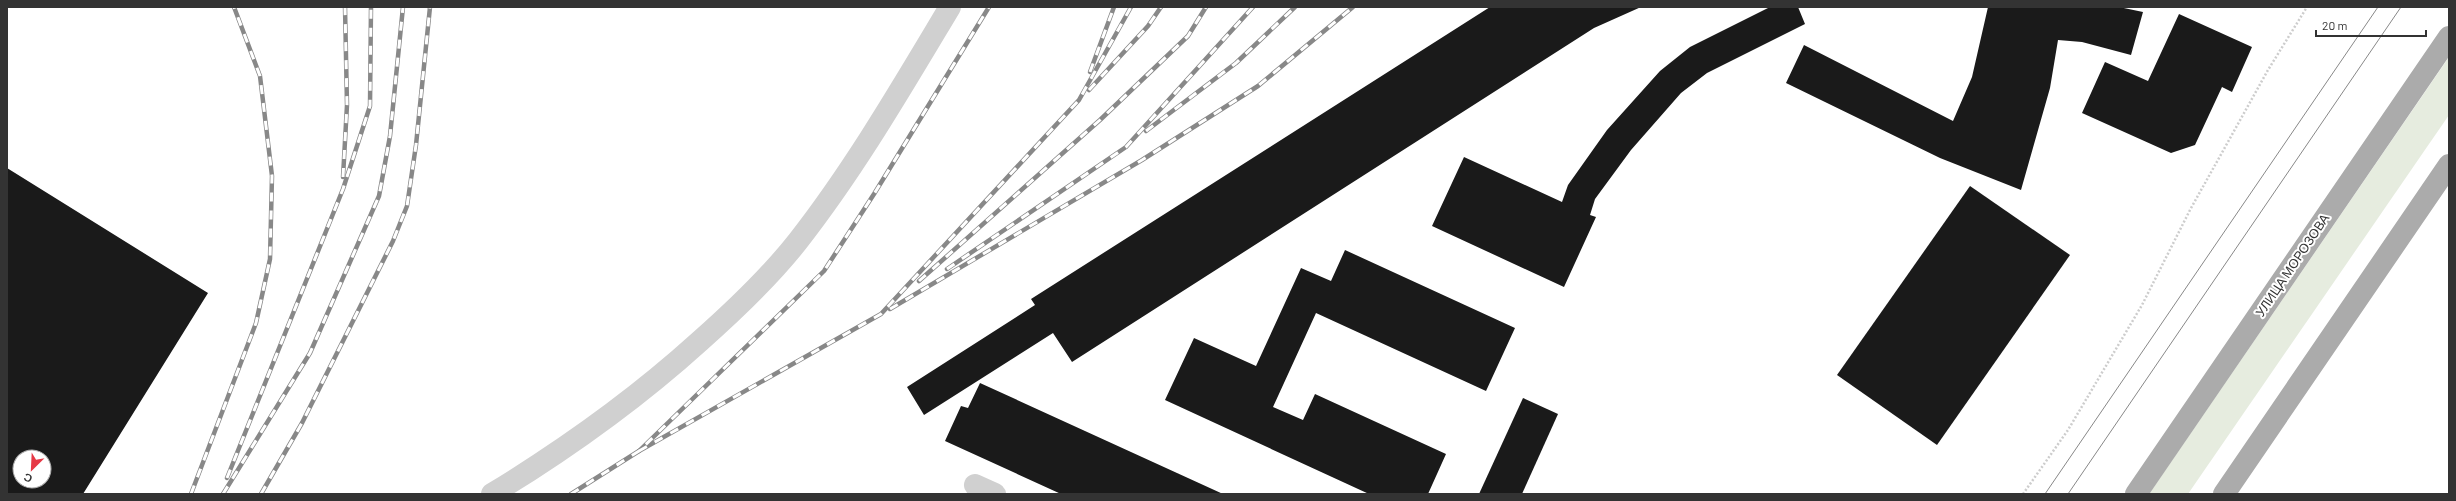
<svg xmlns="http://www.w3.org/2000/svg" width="2456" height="501" font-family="Barlow,sans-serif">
  <rect width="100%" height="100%" fill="#fff"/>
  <!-- green -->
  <polygon fill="#e6ecdf" points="2449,57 2449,115 2188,494 2149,494"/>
  <!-- building -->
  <g fill="#1a1a1a" fill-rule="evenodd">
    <polygon points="1490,7 1641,7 1594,28 1072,362 1053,333 924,415 907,387 1035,305 1031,299"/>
    <polygon points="1770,7 1798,7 1805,24 1707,73 1681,93 1631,150 1595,199 1590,215 1596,217 1564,287 1432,226 1464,157 1562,202 1568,185 1607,130 1660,71 1690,47"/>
    <polygon points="1988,7 2119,7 2143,12 2131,55 2082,42 2058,40 2050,88 2021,190 1940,158 1786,83 1804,45 1953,121 1972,77"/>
    <polygon points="2179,14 2252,47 2232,92 2222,87 2195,145 2171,153 2082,113 2105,62 2148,81"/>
    <path d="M7 168 208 293 83 494H7ZM20 457H44V481H20Z"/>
    <polygon points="1970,186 2070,255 1937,445 1837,375"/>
    <polygon points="1345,250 1515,328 1486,391 1316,313 1273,407 1303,420 1315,394 1446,454 1428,494 1369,494 1165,400 1194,338 1256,366 1301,268 1331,281"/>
    <polygon points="980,383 1223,494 1061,494 945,441 961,406 968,408"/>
    <polygon points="1523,398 1558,414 1522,494 1479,494"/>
  </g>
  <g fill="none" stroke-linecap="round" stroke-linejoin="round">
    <!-- path -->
    <polyline stroke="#cdcdcd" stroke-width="2.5" stroke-dasharray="2 2" stroke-linecap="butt" points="2023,494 2068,430 2142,305 2190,210 2268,70 2307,7"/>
    <!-- minor -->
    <g stroke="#d0d0d0" stroke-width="22">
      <polyline points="975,485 995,494"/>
      <path d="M492 494C566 449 636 399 700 341 735 310 769 278 798 241 855 168 902 87 950 7"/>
    </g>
    <!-- major -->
    <g stroke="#ababab" stroke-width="22">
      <polyline points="2136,494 2449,37"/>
      <polyline points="2224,494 2449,165"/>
    </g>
    <!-- tram -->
    <g stroke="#888" stroke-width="1">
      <polyline points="2045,494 2378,7"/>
      <polyline points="2068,494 2401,7"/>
    </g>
    <defs>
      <g id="rail">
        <polyline points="1090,72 1114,7"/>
        <polyline points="1089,90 1148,26 1161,7"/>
        <polyline points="1146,131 1236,63 1295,7"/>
        <polyline points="343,177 347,105 345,7"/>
        <polyline points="947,269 1126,147 1253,7"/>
        <polyline points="919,281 1100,120 1188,36 1206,7"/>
        <polyline points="890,309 1142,160 1258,86 1353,7"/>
        <polyline points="639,451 881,314 1079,100 1131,7"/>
        <polyline points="227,478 343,189 370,106 371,7"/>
        <polyline points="191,494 256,323 270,259 272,176 260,76 234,7"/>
        <polyline points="223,494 310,353 379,196 390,136 403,7"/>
        <polyline points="261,494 302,423 393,241 407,206 416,145 430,7"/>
        <polyline points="571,494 639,451 824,271 874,194 989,7"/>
      </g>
    </defs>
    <!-- rail casing -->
    <use href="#rail" stroke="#888" stroke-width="4.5"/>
    <!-- rail -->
    <use href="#rail" stroke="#fff" stroke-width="3" stroke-dasharray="9" stroke-linecap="butt"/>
  </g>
  <g text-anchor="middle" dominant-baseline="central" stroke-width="4" stroke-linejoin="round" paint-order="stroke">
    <!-- street labels -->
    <g font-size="13" fill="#333" stroke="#fff">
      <text transform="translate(2292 265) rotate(-56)">УЛИЦА МОРОЗОВА</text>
    </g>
  </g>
  <!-- border -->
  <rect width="2456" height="501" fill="none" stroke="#333333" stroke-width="16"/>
  <!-- north arrow -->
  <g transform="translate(32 469) rotate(204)"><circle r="19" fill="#ffffff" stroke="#adadad"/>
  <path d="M0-3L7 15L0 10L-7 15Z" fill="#e63946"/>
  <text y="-6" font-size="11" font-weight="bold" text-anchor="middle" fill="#333333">С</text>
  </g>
  <!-- scale -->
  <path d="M2316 30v6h110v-6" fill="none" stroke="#333333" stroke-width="2"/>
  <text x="2322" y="30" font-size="12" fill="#333333" stroke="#ffffff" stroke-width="3" paint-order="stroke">20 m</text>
</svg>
